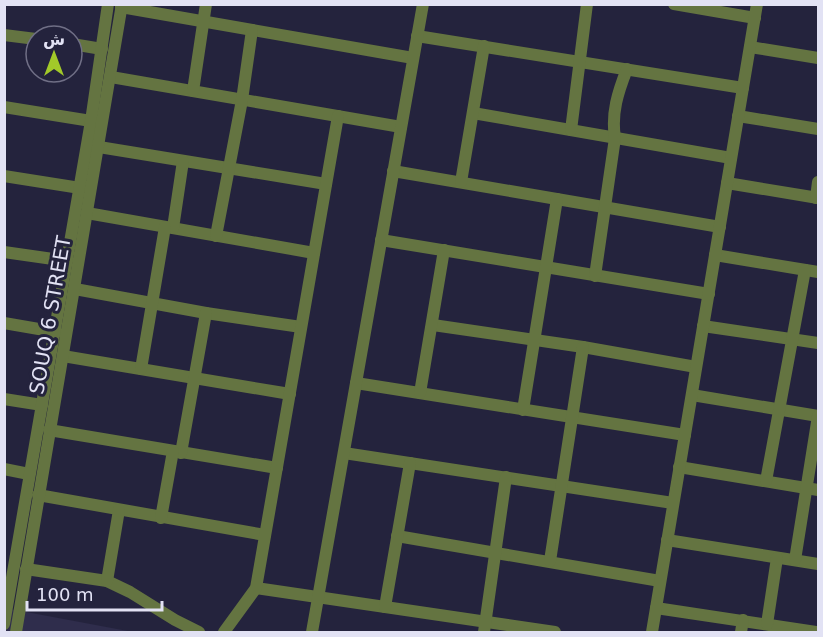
<svg xmlns="http://www.w3.org/2000/svg" width="823" height="637" font-family="'DejaVu Sans','Noto Naskh Arabic',sans-serif">
  <rect width="100%" height="100%" fill="#24233d"/>
  <!-- built -->
  <polygon fill="#2f2d4c" points="5,608 133,632 5,632"/>
  <g fill="none" stroke-linecap="round" stroke-linejoin="round">
    <!-- minor -->
    <g stroke="#647441" stroke-width="12">
      <polyline points="674,4 755,18"/>
      <polyline points="121,7 413,58"/>
      <polyline points="4,35 36,39"/>
      <polyline points="417,36 743,88"/>
      <polyline points="72,44 102,49"/>
      <polyline points="750,47 818,58"/>
      <polyline points="111,77 401,127"/>
      <polyline points="193,91 206,4"/>
      <polyline points="4,107 91,121"/>
      <polyline points="473,113 731,158"/>
      <polyline points="738,116 818,129"/>
      <polyline points="571,130 587,4"/>
      <polyline points="99,147 326,184"/>
      <polyline points="393,171 720,227"/>
      <polyline points="4,176 80,188"/>
      <polyline points="461,182 484,46"/>
      <polyline points="727,183 818,198"/>
      <polyline points="816,198 818,182"/>
      <polyline points="87,213 314,253"/>
      <polyline points="173,228 183,161"/>
      <polyline points="216,236 242,100 252,30"/>
      <polyline points="381,240 709,294"/>
      <polyline points="4,252 67,261"/>
      <polyline points="715,255 818,272"/>
      <path d="M595 276 615 138C611 113 618 92 627 69"/>
      <polyline points="75,289 206,313 301,327"/>
      <polyline points="4,323 56,332"/>
      <polyline points="433,325 583,347 696,367"/>
      <polyline points="703,326 818,343"/>
      <polyline points="63,356 290,394"/>
      <polyline points="141,369 165,227"/>
      <polyline points="356,383 685,435"/>
      <polyline points="420,393 444,250"/>
      <polyline points="692,395 818,416"/>
      <polyline points="4,399 42,405"/>
      <polyline points="523,410 557,199"/>
      <polyline points="49,430 277,468"/>
      <polyline points="181,453 206,313"/>
      <polyline points="344,453 673,503"/>
      <polyline points="679,467 818,490"/>
      <polyline points="4,469 29,474"/>
      <polyline points="766,481 805,270"/>
      <polyline points="38,495 265,535"/>
      <polyline points="161,518 173,451"/>
      <polyline points="397,536 660,581"/>
      <polyline points="667,540 818,564"/>
      <polyline points="795,560 818,416"/>
      <polyline points="550,561 583,347"/>
      <polyline points="26,569 107,581 130,592 175,620 199,632"/>
      <polyline points="107,581 119,510"/>
      <polyline points="256,588 555,632"/>
      <polyline points="385,607 410,463"/>
      <polyline points="656,608 816,632"/>
      <polyline points="4,624 91,121 108,4"/>
      <polyline points="767,624 777,558"/>
      <polyline points="16,632 122,4"/>
      <polyline points="224,632 256,588 338,116"/>
      <polyline points="312,632 423,4"/>
      <polyline points="484,632 506,477"/>
      <polyline points="652,632 757,4"/>
      <polyline points="741,632 743,620"/>
    </g>
  </g>
  <g text-anchor="middle" dominant-baseline="central" stroke-width="6" stroke-linejoin="round" paint-order="stroke">
    <!-- street labels -->
    <g font-size="20" fill="#e2e2f4" stroke="#24233d">
      <text transform="translate(50 315) rotate(-80)">SOUQ 6 STREET</text>
    </g>
  </g>
  <!-- border -->
  <rect width="823" height="637" fill="none" stroke="#e2e2f4" stroke-width="12"/>
  <!-- north arrow -->
  <g transform="translate(54 54)"><circle r="28" fill="#24233d" stroke="#706f86" stroke-width="1.5"/>
  <path d="M0-4.5L10 22L0 15L-10 22Z" fill="#a2c929"/>
  <text y="-9" font-size="16" font-weight="bold" text-anchor="middle" fill="#e2e2f4">ش</text>
  </g>
  <!-- scale -->
  <path d="M27 601v9h135v-9" fill="none" stroke="#e2e2f4" stroke-width="3"/>
  <text x="36" y="601" font-size="18" fill="#e2e2f4" stroke="#24233d" stroke-width="4.5" paint-order="stroke">100 m</text>
</svg>
